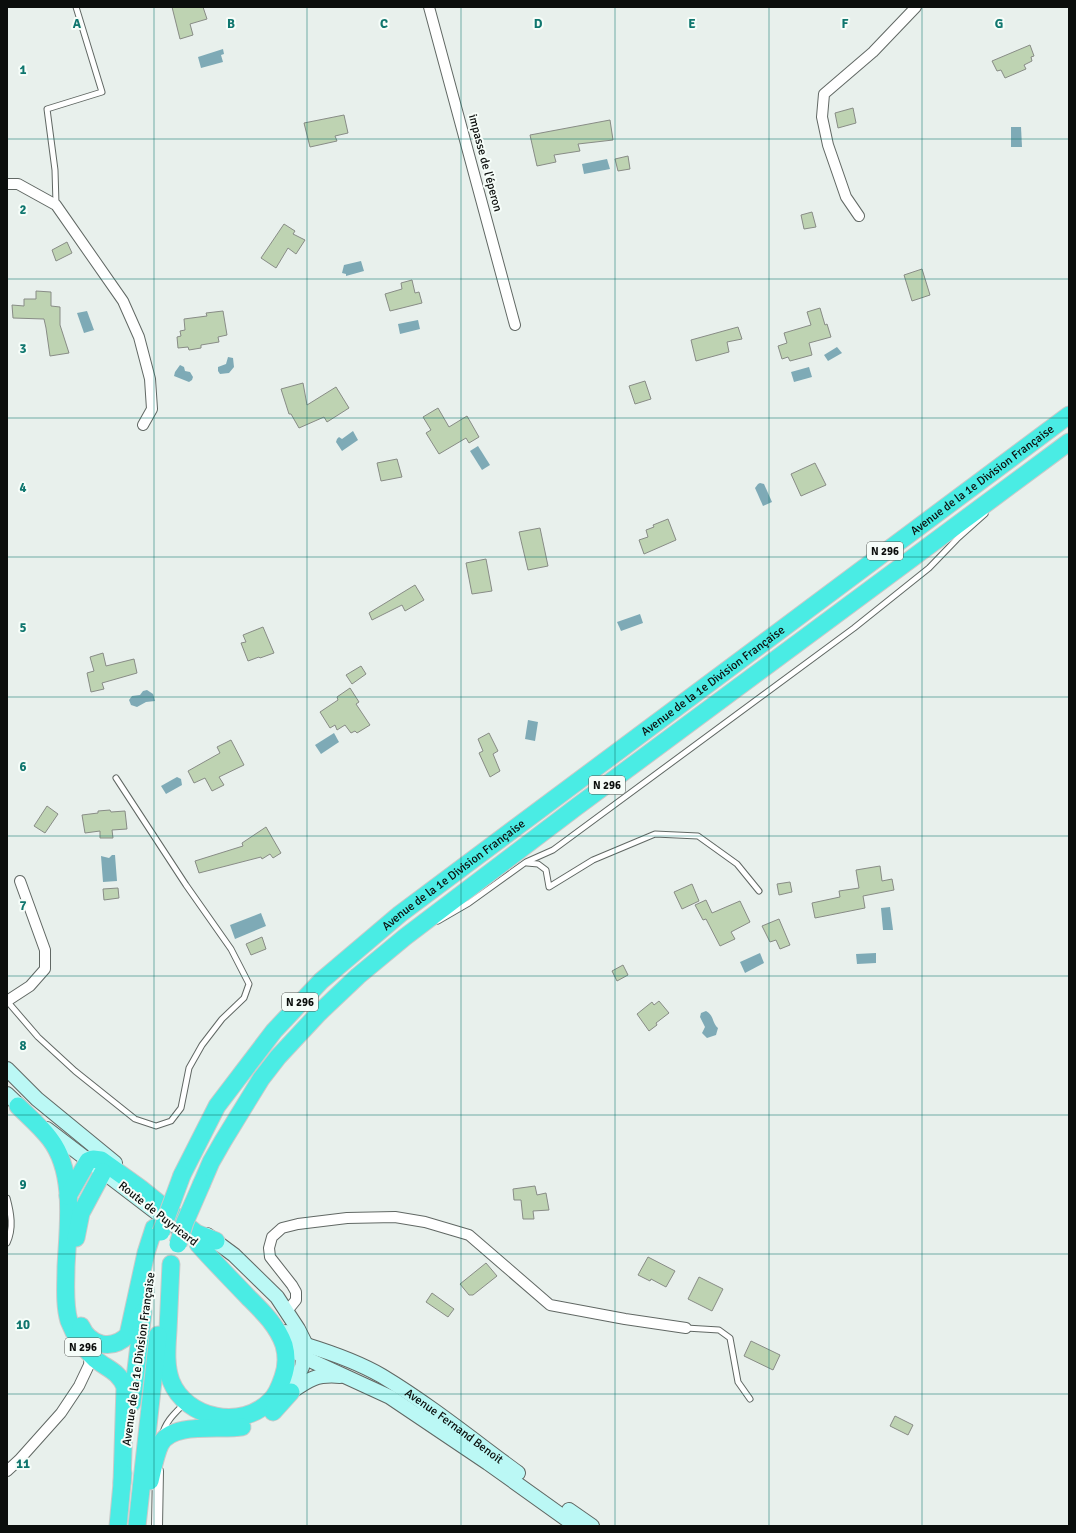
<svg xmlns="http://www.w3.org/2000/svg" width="1076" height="1533" font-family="Signika,sans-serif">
  <rect width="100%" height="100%" fill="#e8f0ec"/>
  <!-- water -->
  <g fill="#7eaab6">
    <polygon points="223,49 224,54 221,55 223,62 201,68 198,57"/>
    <polygon points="1011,127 1021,127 1022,147 1011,147"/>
    <polygon points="607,159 610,169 584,174 582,164"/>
    <polygon points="361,261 364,271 346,276 346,274 342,273 344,265"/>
    <polygon points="87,311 94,330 84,333 77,313"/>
    <polygon points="418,320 420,329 400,334 398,324"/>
    <polygon points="837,347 842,353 828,361 824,355"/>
    <polygon points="228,357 233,358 234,367 229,373 220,374 218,371 218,367 226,364"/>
    <polygon points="180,365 184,367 185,371 190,372 193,377 192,380 189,382 174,376 175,372"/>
    <polygon points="809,367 812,377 794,382 791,372"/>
    <polygon points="353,431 358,440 342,451 336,442 337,439 339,437 342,439"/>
    <polygon points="478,446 490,465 482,470 470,451"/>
    <polygon points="760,483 764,484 772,502 763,506 755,488 758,484"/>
    <polygon points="640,614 643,623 621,631 617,622"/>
    <polygon points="147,690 153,694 155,701 146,702 137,707 131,705 129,700 132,696 140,695 143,691"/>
    <polygon points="528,720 538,722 535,741 525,739"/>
    <polygon points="334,733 339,742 321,754 315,745"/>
    <polygon points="177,777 181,779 182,785 166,794 161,786"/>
    <polygon points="112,855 115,855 117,881 103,882 101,856 109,858"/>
    <polygon points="890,907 893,930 883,930 881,908"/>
    <polygon points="261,913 266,926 235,939 230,925"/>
    <polygon points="760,953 764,963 745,973 740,962"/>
    <polygon points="876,953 876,963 857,964 856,954"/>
    <path d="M706 1011C714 1015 712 1023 718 1028L716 1035 707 1038 702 1033 705 1027 700 1017 701 1013Z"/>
  </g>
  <!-- building -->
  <g fill="#bed3b2" stroke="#888c86">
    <polygon points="172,7 203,7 207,19 190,24 193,35 180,39"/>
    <polygon points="1030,45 1034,56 1031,57 1032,61 1024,65 1026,69 1005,78 1001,70 997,71 992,61"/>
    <polygon points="853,108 856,123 838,128 835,113"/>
    <polygon points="344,115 348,133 335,136 337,141 310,147 304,123"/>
    <polygon points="610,120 613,140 578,144 580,151 554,155 556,162 537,166 530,135"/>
    <polygon points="628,156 630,169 618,171 615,159"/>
    <polygon points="812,212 816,227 804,229 801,215"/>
    <polygon points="284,224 295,231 293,234 305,240 296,254 288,248 276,268 261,258"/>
    <polygon points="67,242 72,253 56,261 52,250"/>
    <polygon points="922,269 930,295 912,301 904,275"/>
    <polygon points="412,280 415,293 419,292 422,303 390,311 385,294 402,289 401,283"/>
    <polygon points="36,291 51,292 51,306 60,307 60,325 69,353 50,356 46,328 44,319 13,318 12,305 24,306 24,299 36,299"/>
    <polygon points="820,308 825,325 827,324 831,337 809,343 812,355 790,361 788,357 782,359 778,346 787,343 784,333 811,325 807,312"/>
    <polygon points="223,311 227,335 218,337 219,342 201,345 201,348 189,350 188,347 178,348 177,337 181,336 180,331 185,330 184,319 207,316 206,313"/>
    <polygon points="738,327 742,339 727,342 729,352 696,361 691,340"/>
    <polygon points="645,381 651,399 635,404 629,386"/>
    <polygon points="303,383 307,405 336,387 349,408 327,422 324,417 299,428 291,414 289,414 281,389"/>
    <polygon points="438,408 449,427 467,416 479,437 469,443 466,438 439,454 426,433 431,430 423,417"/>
    <polygon points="397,459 402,477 381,481 377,463"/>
    <polygon points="815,463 826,485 801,496 791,474"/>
    <polygon points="668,519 676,540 644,554 639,540 648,537 646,530 654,527 653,525"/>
    <polygon points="540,528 548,566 528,570 519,532"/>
    <polygon points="486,559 492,591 472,594 466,563"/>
    <polygon points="415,585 424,600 405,611 402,605 372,620 369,613"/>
    <polygon points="263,627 274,653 260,658 259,657 248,661 241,643 246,642 243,635"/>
    <polygon points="103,653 106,666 134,659 137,673 102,683 104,689 91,692 87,673 94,671 90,657"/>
    <polygon points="361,666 366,674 352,684 346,675"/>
    <polygon points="350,688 359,702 356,704 370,725 357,733 355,731 351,733 345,725 337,730 335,725 330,728 320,712 338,700 337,697"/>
    <polygon points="489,733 498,751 493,754 500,771 490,777 479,753 483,751 478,739"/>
    <polygon points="231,740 244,765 219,777 224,785 212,791 205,778 194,783 188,771 220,753 217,747"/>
    <polygon points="47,806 58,814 45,833 34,826"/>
    <polygon points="110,810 111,812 125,811 127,829 112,830 113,838 100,838 100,831 85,833 82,815 98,813 98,811"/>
    <polygon points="266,827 281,853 273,858 270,854 262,859 261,857 199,873 195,861 243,846 242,843"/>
    <polygon points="880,866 882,881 892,879 894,890 863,896 865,908 815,918 812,903 840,897 839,891 859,888 856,870"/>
    <polygon points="790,882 792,892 779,895 777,884"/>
    <polygon points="692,884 699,901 682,909 674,892"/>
    <polygon points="118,888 119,898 104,900 103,889"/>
    <polygon points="706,900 712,913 740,901 750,922 731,932 735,939 720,946 706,919 703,920 695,905"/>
    <polygon points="779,919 790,945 780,949 776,940 770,942 762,926"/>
    <polygon points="262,937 266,949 251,955 246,944"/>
    <polygon points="623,965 628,975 617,981 612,971"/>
    <polygon points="659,1001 669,1013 656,1023 657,1025 649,1031 637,1014 652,1002 654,1005"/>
    <polygon points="535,1186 537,1195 546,1193 549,1210 533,1211 534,1219 523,1219 521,1200 514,1200 513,1189"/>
    <polygon points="648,1257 675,1271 666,1287 651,1279 650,1281 638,1275"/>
    <polygon points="486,1263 497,1276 473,1295 469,1295 460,1284"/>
    <polygon points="699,1277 723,1289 712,1311 688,1299"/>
    <polygon points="432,1293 454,1309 448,1317 426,1302"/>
    <polygon points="751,1341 780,1355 773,1370 744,1356"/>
    <polygon points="895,1416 913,1425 908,1435 890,1426"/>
  </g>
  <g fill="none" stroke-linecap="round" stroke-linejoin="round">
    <defs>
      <g id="service">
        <polyline points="56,204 55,170 47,109 102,92 76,7"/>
        <polyline points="527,863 538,864 546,870 549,887 593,860 655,834 698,836 737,864 759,891"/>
        <polyline points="438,921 469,903 526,862 553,850 854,628 929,568 957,539 985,514"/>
        <polyline points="7,1001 38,1037 75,1071 135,1119 156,1126 171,1121 181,1108 189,1068 202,1045 222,1019 244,998 249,984 231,949 186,885 116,778"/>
        <path d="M7 1198C11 1213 14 1228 7 1243"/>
        <polyline points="686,1328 719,1330 730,1338 738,1382 750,1399"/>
        <path d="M162 1436C165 1422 174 1414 184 1404"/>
      </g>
      <g id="minor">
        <polyline points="429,7 515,325"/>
        <polyline points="7,184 18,184 56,205 123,301 139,337 150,379 152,409 143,425"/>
        <polyline points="859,216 846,197 828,145 822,117 824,94 873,52 916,7"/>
        <polyline points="7,1001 30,986 45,969 45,950 20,881"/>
        <polyline points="287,1311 296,1300 296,1292 292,1285 270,1257 269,1248 272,1237 282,1228 298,1224 347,1218 395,1217 425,1222 469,1235 550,1305 625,1319 686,1328"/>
        <polyline points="7,1471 19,1460 61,1413 79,1386 89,1365 90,1353"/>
        <polyline points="157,1526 158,1471"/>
      </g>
      <g id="secondary">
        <polyline points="7,1069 37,1099 115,1163"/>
        <polyline points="7,1094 26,1112"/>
        <polyline points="47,1129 174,1226"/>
        <polyline points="207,1235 234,1255 277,1297 298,1329 306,1345 302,1367 291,1392"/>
        <polyline points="286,1332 294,1350 303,1357 390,1397 488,1463 576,1526"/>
        <path id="s1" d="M306 1345C332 1353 358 1362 382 1376 430 1405 473 1440 518 1473"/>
        <path d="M291 1392C309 1379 317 1374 340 1376"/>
        <polyline points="569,1510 592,1526"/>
      </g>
      <g id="trunk">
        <path d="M18 1106C29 1117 41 1127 50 1139 76 1173 68 1227 66 1267 66 1284 64 1304 69 1321 75 1337 83 1348 95 1359 107 1369 119 1371 125 1387L122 1483"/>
        <path id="s2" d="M182 1175 217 1106 274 1031 321 981 400 914 1069 415"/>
        <polyline points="202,1183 211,1162 223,1141 261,1079 278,1057 319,1013 358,976 405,937 575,808 1069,442"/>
        <polyline points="68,1196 88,1161 93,1159 101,1160 140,1188 196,1233 216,1241"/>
        <polyline points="76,1238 81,1213 103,1172"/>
        <path d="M171 1264C170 1286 169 1308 168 1330 167 1347 165 1365 171 1381 186 1419 242 1430 270 1401 277 1395 280 1386 283 1377 287 1366 287 1356 284 1345 277 1325 262 1311 248 1297 231 1279 214 1262 198 1244"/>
        <path d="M81 1326C90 1346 112 1351 128 1335L146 1253 154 1228"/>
        <polyline points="132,1403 143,1312"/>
        <polyline points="273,1412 291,1392"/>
        <path d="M150 1481C153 1469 155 1456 160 1445 171 1421 221 1431 242 1427"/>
        <polyline points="118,1526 123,1473"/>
        <polyline points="137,1526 158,1335"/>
      </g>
    </defs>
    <!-- service casing -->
    <use href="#service" stroke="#616864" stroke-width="7"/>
    <!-- minor casing -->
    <use href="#minor" stroke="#616864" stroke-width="12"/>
    <!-- secondary casing -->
    <use href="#secondary" stroke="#616864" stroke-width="16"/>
    <!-- trunk casing -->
    <use href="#trunk" stroke="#c9caca" stroke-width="19"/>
    <!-- service -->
    <use href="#service" stroke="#fff" stroke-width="5"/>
    <!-- minor -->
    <use href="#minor" stroke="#fff" stroke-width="10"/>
    <!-- secondary -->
    <use href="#secondary" stroke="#bbf8f5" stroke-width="14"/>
    <!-- trunk -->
    <use href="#trunk" stroke="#4aece4" stroke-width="17"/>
    <defs>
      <g id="trunk-bridge">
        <polyline points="161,1232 182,1175"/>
        <polyline points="178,1244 185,1222 202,1183"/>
      </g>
    </defs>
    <!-- trunk-bridge casing -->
    <use href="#trunk-bridge" stroke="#c9caca" stroke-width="19" stroke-linecap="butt"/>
    <!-- trunk-bridge -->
    <use href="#trunk-bridge" stroke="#4aece4" stroke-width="17"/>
  </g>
  <!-- grid -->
  <path fill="none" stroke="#0f766e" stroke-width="1" stroke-opacity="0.55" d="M154 7V1526M307 7V1526M461 7V1526M615 7V1526M769 7V1526M922 7V1526M7 139H1069M7 279H1069M7 418H1069M7 557H1069M7 697H1069M7 836H1069M7 976H1069M7 1115H1069M7 1254H1069M7 1394H1069"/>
  <g text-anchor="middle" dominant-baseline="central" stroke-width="4" stroke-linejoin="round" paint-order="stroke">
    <!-- shield labels -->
    <g fill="#f6fdf9" stroke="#525653" stroke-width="1">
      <rect x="867" y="542" width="36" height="18" rx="3"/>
      <rect x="589" y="776" width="36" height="18" rx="3"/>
      <rect x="282" y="993" width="36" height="18" rx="3"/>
      <rect x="65" y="1338" width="36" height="18" rx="3"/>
    </g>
    <g font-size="11" font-weight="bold" fill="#0b0e0c">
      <text x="885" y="551">N 296</text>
      <text x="607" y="785">N 296</text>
      <text x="300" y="1002">N 296</text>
      <text x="83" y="1347">N 296</text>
    </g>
    <!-- street labels -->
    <g font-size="12" fill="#0b0e0c" stroke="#f6fdf9">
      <text transform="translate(485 163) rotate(75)">impasse de l'éperon</text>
      <text stroke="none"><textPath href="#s2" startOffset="1070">Avenue de la 1e Division Française</textPath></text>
      <text stroke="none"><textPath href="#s2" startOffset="734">Avenue de la 1e Division Française</textPath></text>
      <text stroke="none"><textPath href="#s2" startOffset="410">Avenue de la 1e Division Française</textPath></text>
      <text transform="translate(158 1214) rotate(38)">Route de Puyricard</text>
      <text transform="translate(139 1359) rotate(-82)">Avenue de la 1e Division Française</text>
      <text stroke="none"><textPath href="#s1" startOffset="170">Avenue Fernand Benoit</textPath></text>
    </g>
  </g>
  <g font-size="13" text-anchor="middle" font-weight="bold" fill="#0f766e" stroke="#f6fdf9" stroke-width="4" stroke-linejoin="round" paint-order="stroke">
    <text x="77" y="28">A</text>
    <text x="231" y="28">B</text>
    <text x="384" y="28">C</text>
    <text x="538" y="28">D</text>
    <text x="692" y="28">E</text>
    <text x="845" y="28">F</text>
    <text x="999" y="28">G</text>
    <text x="23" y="74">1</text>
    <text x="23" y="214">2</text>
    <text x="23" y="353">3</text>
    <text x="23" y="492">4</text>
    <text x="23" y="632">5</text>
    <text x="23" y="771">6</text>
    <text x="23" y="910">7</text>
    <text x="23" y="1050">8</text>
    <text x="23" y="1189">9</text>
    <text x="23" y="1329">10</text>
    <text x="23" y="1468">11</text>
  </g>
  <!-- border -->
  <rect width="1076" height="1533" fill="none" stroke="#0b0e0c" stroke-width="16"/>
</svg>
